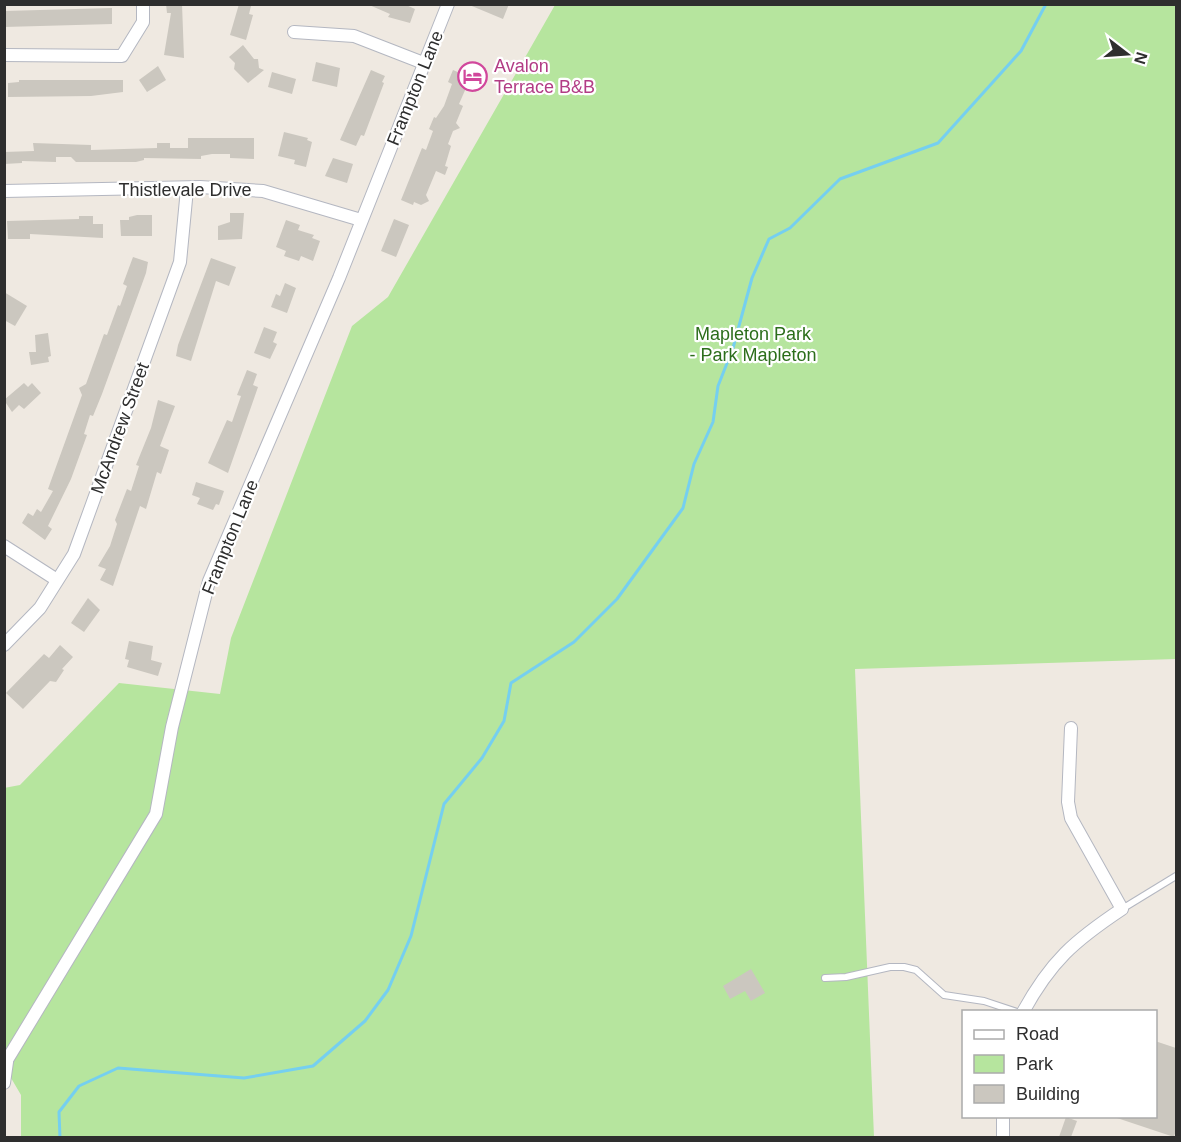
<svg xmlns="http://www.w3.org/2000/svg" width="1181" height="1142" font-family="Arial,sans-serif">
  <rect width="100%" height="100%" fill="#efe9e1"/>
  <!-- green -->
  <polygon fill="#b6e59e" points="555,5 1176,5 1176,659 855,669 874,1137 21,1137 21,1095 4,1066 4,788 20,785 119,683 220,694 231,638 352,326 388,297"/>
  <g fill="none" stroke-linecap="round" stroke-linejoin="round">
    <!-- stream -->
    <polyline stroke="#75cff0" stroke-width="3" points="60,1138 59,1112 79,1086 118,1068 244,1078 313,1066 365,1021 388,990 411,936 444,804 482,758 504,721 511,683 574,642 617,599 683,508 694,464 713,422 718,386 733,348 752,278 769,239 790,228 840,179 938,143 1021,51 1046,4"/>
  </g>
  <!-- building -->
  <g fill="#cbc7bf">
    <polygon points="166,4 182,4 184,58 164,55 171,13 167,13"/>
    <polygon points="239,4 251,6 249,14 253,15 246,40 230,35"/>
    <polygon points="367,4 404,4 415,9 410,23 388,17 390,14"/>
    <polygon points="467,4 509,4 503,19"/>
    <polygon points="112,8 112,24 4,27 4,11"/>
    <polygon points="243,45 254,59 258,59 259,68 264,70 248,83 234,69 235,63 229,57"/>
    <polygon points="316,62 340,68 337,87 312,81"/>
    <polygon points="467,62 486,68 476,92 466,88 459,104 463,106 456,123 460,128 453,131 448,144 451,146 445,166 448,167 445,175 436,171 426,195 429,201 421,205 414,202 413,205 401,200 422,148 426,150 433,131 429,129 434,117 436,118 444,106 452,84 448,82 453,70 460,73"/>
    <polygon points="158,66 166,80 147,92 139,80"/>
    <polygon points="371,70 385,76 382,82 384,83 364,136 361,135 356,146 340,140"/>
    <polygon points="272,72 296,79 292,94 268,87"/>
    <polygon points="19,80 123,80 123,92 91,96 8,97 8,83 19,82"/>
    <polygon points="284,132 308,138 307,140 312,142 306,167 294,164 295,160 278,156"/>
    <polygon points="188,138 254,138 254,159 230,158 230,154 212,154 201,156 201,159 144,158 144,160 136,162 76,162 71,157 56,157 56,162 22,161 22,163 4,164 4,152 34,151 33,143 91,145 91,150 157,148 157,143 170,143 170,148 188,148"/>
    <polygon points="333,158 353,164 347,183 325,176"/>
    <polygon points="230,213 244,213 242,239 218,240 218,226 230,222"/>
    <polygon points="137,215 152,215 152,236 121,236 120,220 129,220 129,217"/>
    <polygon points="79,216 93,216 93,224 103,224 103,238 30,234 30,239 8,239 7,221 79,219"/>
    <polygon points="394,219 409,225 396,257 381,251"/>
    <polygon points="286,220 300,225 298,230 314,235 312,238 320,241 313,261 301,256 299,261 284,256 286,251 276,247"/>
    <polygon points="133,257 148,262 146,273 102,394 93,416 90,415 84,434 87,435 71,479 48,526 52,529 45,540 22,523 28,513 33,516 37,509 41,512 53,491 48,489 82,395 79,388 86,384 104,334 107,335 118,305 120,306 127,286 123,284"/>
    <polygon points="211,258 236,267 229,286 216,281 191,361 176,356 178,345"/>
    <polygon points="285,283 296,288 287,313 271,307 276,294 280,296"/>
    <polygon points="4,292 27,306 15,326 4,320"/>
    <polygon points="264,327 277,332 273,342 277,344 270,359 254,353"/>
    <polygon points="48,333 51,356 48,357 49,362 31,365 29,352 36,352 35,335"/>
    <polygon points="247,370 257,374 253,385 258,387 228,473 208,463 227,420 232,422 241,396 237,395"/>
    <polygon points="24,383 28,387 32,383 41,393 24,409 19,405 12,412 4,400"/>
    <polygon points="158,400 175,406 160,446 169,450 161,474 157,472 146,509 140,506 113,586 100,580 106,569 98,566 110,546 117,524 115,520 127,489 131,491 139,466 136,465 151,428"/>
    <polygon points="196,482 224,491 219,505 216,504 213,510 197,504 200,498 192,495"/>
    <polygon points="88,598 100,610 84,632 71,623"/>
    <polygon points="129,641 153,646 151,660 162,663 158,676 127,667 129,660 125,659"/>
    <polygon points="60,645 73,657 62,669 64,670 56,682 50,681 23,709 6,693 44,654 49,658"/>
    <polygon points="751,969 765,993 751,1001 745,991 730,999 723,986"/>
    <polygon points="1155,1041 1176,1048 1176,1130 1174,1137 1117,1118 1155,1116"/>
    <polygon points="1066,1117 1077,1121 1071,1137 1059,1137"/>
  </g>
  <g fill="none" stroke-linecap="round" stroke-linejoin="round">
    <defs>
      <g id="service">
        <polyline points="1122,909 1176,876"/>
        <polyline points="825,978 846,977 890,967 904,967 916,970 944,995 984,1001 1017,1012"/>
      </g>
      <g id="minor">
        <polyline points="294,32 354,36 426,64"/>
        <polyline points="4,55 122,56 143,22 143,4"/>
        <polyline points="4,191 200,187 263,191 361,220"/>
        <polyline points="4,546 57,580"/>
        <polyline points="4,645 40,608 74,554 180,262 187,189"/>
        <path d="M1023 1012C1051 961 1074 941 1122 909L1071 818 1068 802 1071 728"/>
        <polyline points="4,1065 156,814 172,727 209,581 339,278 448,4"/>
        <polyline points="4,1083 7,1062"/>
        <polyline points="1003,1138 1003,1116"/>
      </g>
    </defs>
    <!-- service casing -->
    <use href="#service" stroke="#b4b7c1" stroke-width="8"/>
    <!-- minor casing -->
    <use href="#minor" stroke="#b4b7c1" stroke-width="14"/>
    <!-- service -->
    <use href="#service" stroke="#fff" stroke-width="6"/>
    <!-- minor -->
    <use href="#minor" stroke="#fff" stroke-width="12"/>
  </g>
  <!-- icons -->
  <defs>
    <symbol id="hotel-ring" viewBox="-11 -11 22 22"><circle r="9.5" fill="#fff" stroke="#d1479c" stroke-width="1.5"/><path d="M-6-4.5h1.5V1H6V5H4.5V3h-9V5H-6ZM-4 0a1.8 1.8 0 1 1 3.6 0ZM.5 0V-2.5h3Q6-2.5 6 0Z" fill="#d1479c"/></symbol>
  </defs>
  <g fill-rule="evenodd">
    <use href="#hotel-ring" x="456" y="60" width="33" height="33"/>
  </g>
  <g text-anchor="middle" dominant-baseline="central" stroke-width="4.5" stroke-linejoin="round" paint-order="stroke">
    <!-- hotel labels -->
    <g font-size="18" fill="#b23c85" stroke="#fff" text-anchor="start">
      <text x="494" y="66">Avalon<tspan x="494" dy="21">Terrace B&amp;B</tspan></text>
    </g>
    <!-- street labels -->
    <g font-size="18" fill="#2e2e2e" stroke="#fff">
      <text transform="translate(415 88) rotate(-68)">Frampton Lane</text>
      <text x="185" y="190">Thistlevale Drive</text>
      <text transform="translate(120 428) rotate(-70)">McAndrew Street</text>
      <text transform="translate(230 537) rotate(-68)">Frampton Lane</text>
    </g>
    <!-- park labels -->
    <g font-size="18" fill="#2c6e1b" stroke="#fff">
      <text x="753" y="334">Mapleton Park<tspan x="753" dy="21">- Park Mapleton</tspan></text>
    </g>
  </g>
  <!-- border -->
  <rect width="1181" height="1142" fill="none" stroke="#2e2e2e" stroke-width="12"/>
  <!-- legend -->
  <rect x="962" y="1010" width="195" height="108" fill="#ffffff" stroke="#ababab" stroke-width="1.5"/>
  <rect x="974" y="1030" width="30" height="9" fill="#ffffff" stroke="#ababab" stroke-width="1.5"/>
  <text x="1016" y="1040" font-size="18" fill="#2e2e2e">Road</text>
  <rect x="974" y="1055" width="30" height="18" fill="#b6e59e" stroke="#ababab" stroke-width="1.5"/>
  <text x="1016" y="1070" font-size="18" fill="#2e2e2e">Park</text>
  <rect x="974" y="1085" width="30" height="18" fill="#cbc7bf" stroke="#ababab" stroke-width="1.5"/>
  <text x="1016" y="1100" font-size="18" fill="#2e2e2e">Building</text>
  <!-- north arrow -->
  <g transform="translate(1127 54) rotate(107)" stroke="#ffffff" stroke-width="4.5" paint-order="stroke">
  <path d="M0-4.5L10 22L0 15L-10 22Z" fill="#2e2e2e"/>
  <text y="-9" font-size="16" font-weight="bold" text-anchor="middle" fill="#2e2e2e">N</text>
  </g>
</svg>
